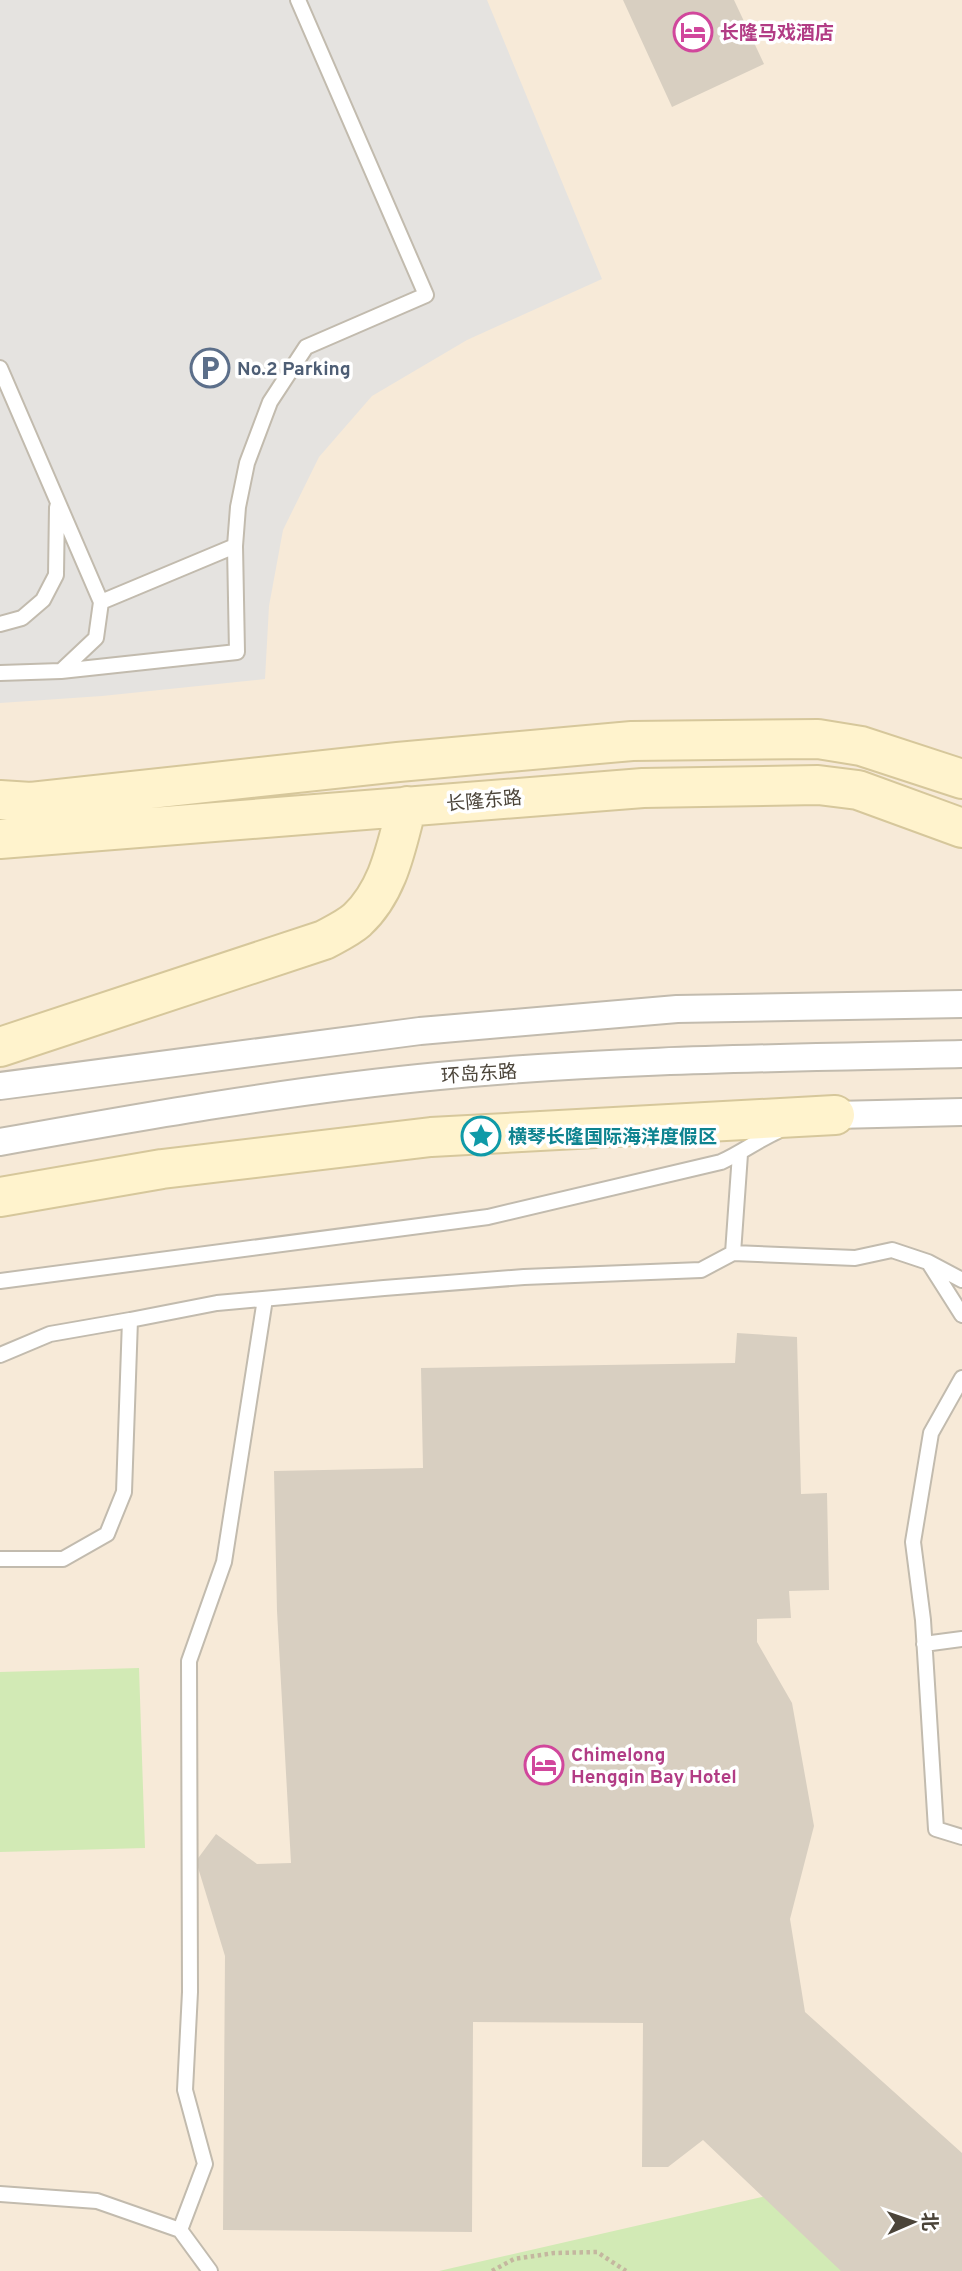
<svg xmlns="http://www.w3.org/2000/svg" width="962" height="2271" font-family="Overpass,'Noto Sans SC',sans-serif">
  <rect width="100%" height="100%" fill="#f6f3ec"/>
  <path fill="#f7ead8" d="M 0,0 L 962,0 L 962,2271 L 0,2271 Z"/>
  <path fill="#d2eab5" d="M 139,1668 L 145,1848 L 0,1852 L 0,1672 Z
    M 801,2188 L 883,2271 L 439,2271 Z"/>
  <path fill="#e5e3e0" d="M 0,0 L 487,0 L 602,279 L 467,340 L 372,396 L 319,457 L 283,530 L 269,606 L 265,679 L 102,696 L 0,703 Z"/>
  <path fill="#d8cfc1" d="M 623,0 L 734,0 L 764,64 L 672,107 Z
    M 737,1333 L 797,1337 L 801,1494 L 827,1493 L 829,1590 L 789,1591 L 791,1618 L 757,1619 L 757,1642 L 792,1703 L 814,1826 L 790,1919 L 805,2012 L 962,2153 L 962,2271 L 841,2271 L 703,2140 L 668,2167 L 642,2167 L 643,2023 L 473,2022 L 472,2232 L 223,2230 L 225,1956 L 196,1861 L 216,1834 L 257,1864 L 291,1863 L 277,1611 L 274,1471 L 423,1468 L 421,1368 L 735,1363 Z"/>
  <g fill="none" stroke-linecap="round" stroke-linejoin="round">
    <defs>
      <path id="lane" d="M 0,368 L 101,602
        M 0,624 L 22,618 L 43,600 L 56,575 L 57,507
        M 61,671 L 96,638 L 101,602 L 235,546
        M 0,673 L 61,671 L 237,652 L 235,546 L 238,507 L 247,463 L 270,402 L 306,347 L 426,295 L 298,0
        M 733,1253 L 740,1154
        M 929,1263 L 962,1315
        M 0,1281 L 488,1217 L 721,1162 C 741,1153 758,1140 778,1131
        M 130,1320 L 217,1303 L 384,1288 L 524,1277 L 701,1270 L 733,1253 L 855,1258 L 892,1250 L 928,1262 L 962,1280
        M 0,1355 L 50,1334 L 130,1320 L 124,1492 L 107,1534 L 63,1559 L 0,1559
        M 962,1378 L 931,1433 L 913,1542 L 923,1620 L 936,1829 L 962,1837
        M 924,1644 L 962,1639
        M 0,2194 L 97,2201 L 180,2230 L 210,2271
        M 180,2230 L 205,2164 L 185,2090 L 190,1992 L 189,1661 L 224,1562 L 265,1299"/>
      <path id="street" d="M 0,1086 L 420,1031 L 677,1009 L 962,1004
        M 835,1115 L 962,1112
        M 0,1142 C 145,1116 292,1090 439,1076 C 613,1059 788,1058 962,1054"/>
      <path id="secondary" d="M 0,800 L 31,802 L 398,762 L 632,741 L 818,739 L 861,746 L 962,779
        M 0,839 L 643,788 L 818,785 L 858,790 L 962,828
        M 0,1047 L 324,940 C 335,934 348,928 357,920 C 389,890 396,847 407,806
        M 0,1197 L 162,1169 L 431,1137 L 835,1115"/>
    </defs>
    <use href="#lane" stroke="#c2bbae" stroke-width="18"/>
    <use href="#street" stroke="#c2bbae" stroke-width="30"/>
    <use href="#secondary" stroke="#d6c79b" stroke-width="42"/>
    <path stroke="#c4b79f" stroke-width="4.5" stroke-dasharray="3.5 3.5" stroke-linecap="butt" d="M 492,2271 L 514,2259 L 554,2253 L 597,2252 L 626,2271"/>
    <use href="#lane" stroke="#fff" stroke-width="14"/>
    <use href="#street" stroke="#fff" stroke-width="26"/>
    <use href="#secondary" stroke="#fff3cd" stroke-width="38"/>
  </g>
  <defs>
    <symbol id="hotel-ring" viewBox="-11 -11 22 22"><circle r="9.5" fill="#fff" stroke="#d1479c" stroke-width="1.5"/><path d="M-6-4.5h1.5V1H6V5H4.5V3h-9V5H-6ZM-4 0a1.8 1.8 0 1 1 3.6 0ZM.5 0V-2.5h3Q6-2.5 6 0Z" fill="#d1479c"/></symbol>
    <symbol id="parking-ring" viewBox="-11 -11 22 22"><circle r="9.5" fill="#fff" stroke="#5c6f8a" stroke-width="1.5"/><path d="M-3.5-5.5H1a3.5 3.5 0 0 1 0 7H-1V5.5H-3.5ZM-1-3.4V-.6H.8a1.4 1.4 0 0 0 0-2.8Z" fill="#5c6f8a"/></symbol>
    <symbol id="sight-ring" viewBox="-11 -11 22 22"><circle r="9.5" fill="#fff" stroke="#0f9aa8" stroke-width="1.5"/><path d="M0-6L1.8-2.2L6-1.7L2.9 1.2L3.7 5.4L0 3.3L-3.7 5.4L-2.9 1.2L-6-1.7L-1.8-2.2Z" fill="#0f9aa8"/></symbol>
  </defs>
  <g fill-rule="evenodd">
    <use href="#hotel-ring" x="671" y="10" width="44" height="44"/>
    <use href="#parking-ring" x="188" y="346" width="44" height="44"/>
    <use href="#sight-ring" x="459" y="1114" width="44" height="44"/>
    <use href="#hotel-ring" x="522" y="1743" width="44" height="44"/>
  </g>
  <g text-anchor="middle" stroke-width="7" stroke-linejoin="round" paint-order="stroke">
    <g font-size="19" font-weight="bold" fill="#b23c85" stroke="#fff" text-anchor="start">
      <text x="720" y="39">长隆马戏酒店</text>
      <text x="571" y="1761">Chimelong<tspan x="571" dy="22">Hengqin Bay Hotel</tspan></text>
    </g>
    <g font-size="19" font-weight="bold" fill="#4e5e75" stroke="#fff" text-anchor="start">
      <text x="237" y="375">No.2 Parking</text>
    </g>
    <g font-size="19" fill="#4b4439" stroke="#fff">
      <text transform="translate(484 800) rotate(-5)" y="7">长隆东路</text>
      <text transform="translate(479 1073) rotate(-4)" y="7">环岛东路</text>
    </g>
    <g font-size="19" font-weight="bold" fill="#0d838f" stroke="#fff" text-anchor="start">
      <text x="508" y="1143">横琴长隆国际海洋度假区</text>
    </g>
  </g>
  <g transform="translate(913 2222) rotate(88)" stroke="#ffffff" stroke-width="5" paint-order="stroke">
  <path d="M0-5L12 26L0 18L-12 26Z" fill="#4b4439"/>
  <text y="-10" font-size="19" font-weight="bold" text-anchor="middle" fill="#4b4439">北</text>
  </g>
</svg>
